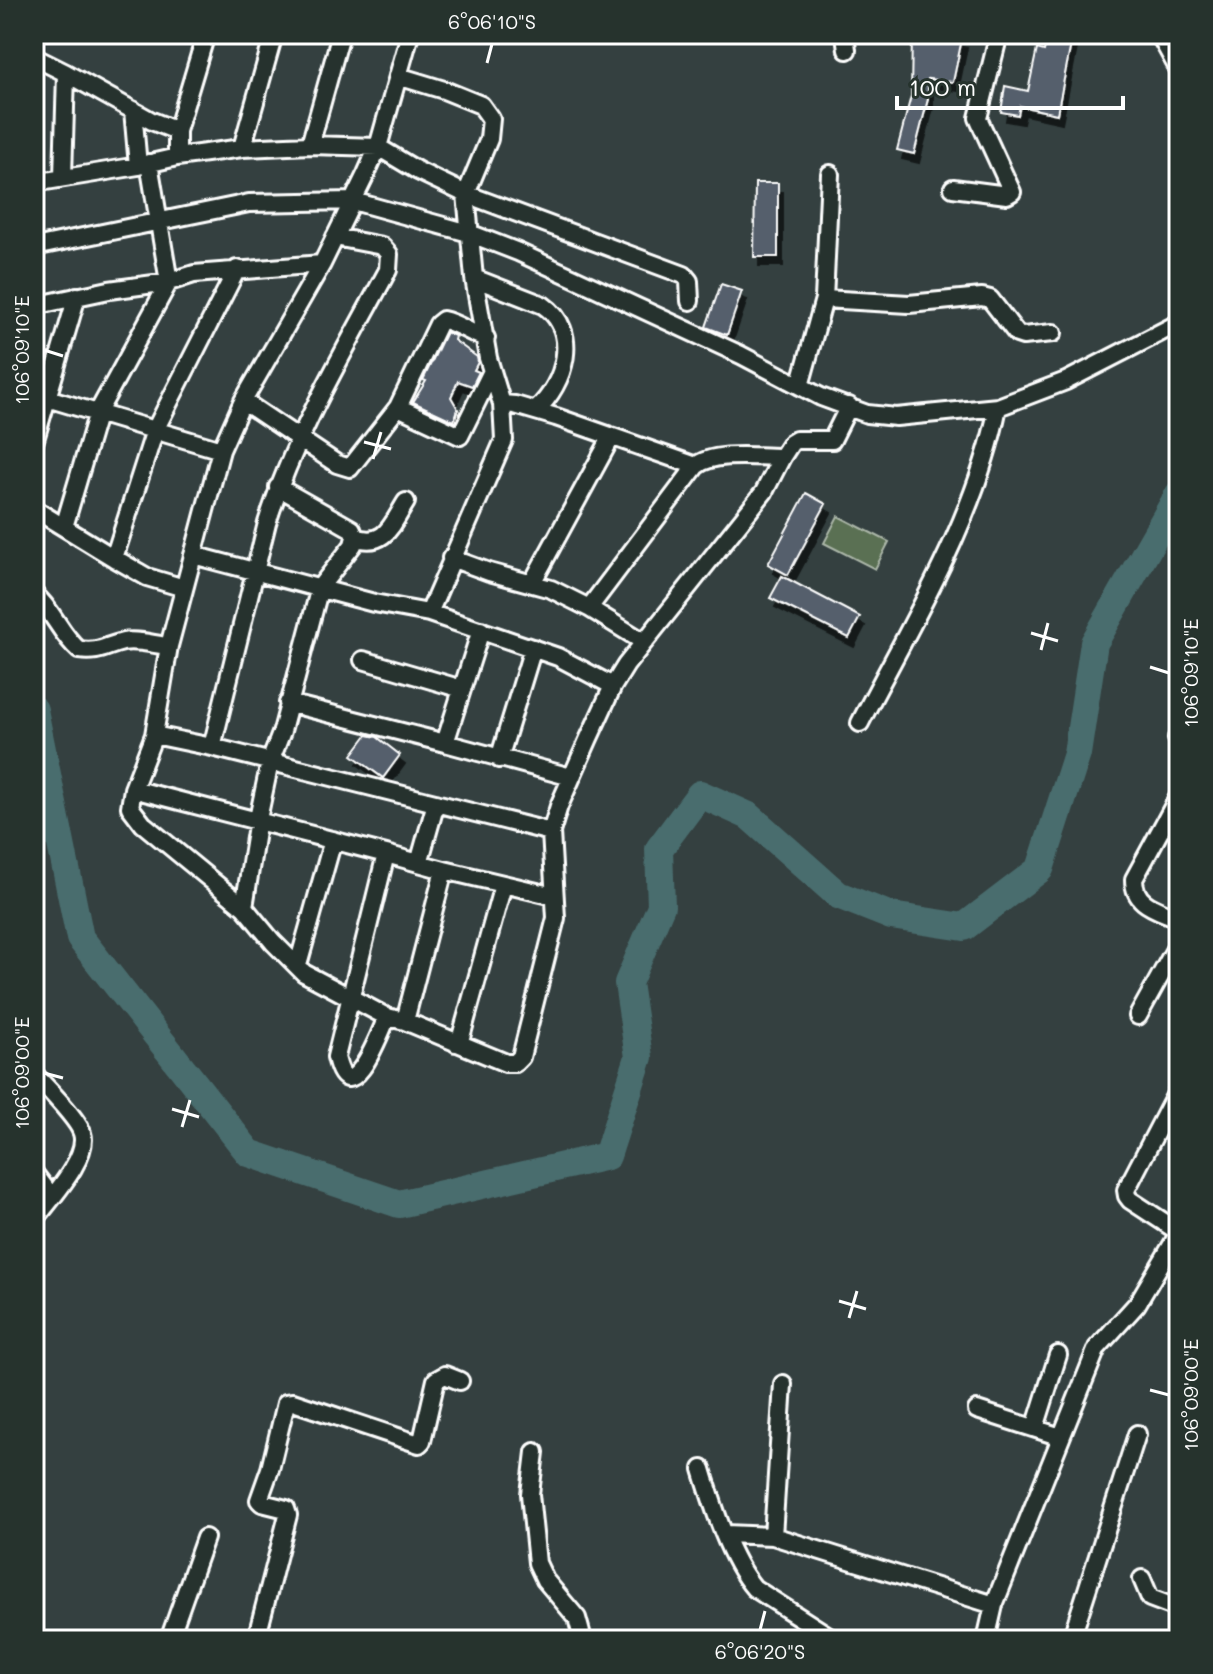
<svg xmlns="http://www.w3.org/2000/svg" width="1213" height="1674" font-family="Mali,sans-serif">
  <defs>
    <filter id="shadow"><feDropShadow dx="5" dy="9" stdDeviation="0" flood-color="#0009"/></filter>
  </defs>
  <rect width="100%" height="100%" fill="#344040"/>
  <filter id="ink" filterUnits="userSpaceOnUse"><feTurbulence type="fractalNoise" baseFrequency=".0125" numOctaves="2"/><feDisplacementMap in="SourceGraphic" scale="16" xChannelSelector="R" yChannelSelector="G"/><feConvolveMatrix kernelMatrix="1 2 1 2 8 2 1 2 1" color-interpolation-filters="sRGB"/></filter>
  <g filter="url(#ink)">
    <path fill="#5a6f53" stroke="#acb7a9" stroke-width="2" d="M 838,516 L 889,542 L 875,569 L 824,543 Z"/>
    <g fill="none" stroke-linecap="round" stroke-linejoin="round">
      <path stroke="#496d6e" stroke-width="28" d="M 34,710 L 80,938 L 249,1153 L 399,1204 L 607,1156 L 639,1057 L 628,983 L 661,906 L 659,849 L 700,794 L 749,816 L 838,895 L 891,916 L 964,927 L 1040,869 L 1077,754 L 1094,643 L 1179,494"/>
    </g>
    <path fill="#555f6c" stroke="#fff" stroke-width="2" filter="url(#shadow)" d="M 912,34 L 940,34 L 962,39 L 953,82 L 928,79 L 928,99 L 914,154 L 897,150 L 911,96 Z
      M 1048,34 L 1073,34 L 1057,114 L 1020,106 L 1018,115 L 1001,112 L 1005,86 L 1028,91 L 1037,49 L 1044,51 Z
      M 755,183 L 778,183 L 778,257 L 754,257 Z
      M 721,284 L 742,291 L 727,335 L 706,327 Z
      M 446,332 L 455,336 L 454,340 L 477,357 L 478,362 L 474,370 L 479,372 L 472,386 L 458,381 L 451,397 L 458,409 L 454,421 L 413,402 L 426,381 L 423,380 Z
      M 806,493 L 826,504 L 788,575 L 768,564 Z
      M 782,576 L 860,617 L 849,638 L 770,598 Z
      M 367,735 L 377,737 L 400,755 L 383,778 L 352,755 Z"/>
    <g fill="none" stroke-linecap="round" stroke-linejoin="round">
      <defs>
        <path id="minor" d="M 410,34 L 378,147 L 366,174 L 322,264 L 243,401 L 221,450 L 169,646 L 154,735 L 133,789 L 130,807 L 143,824 L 244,907 L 273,942 L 304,973 L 387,1017 L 405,1021 L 506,1063 L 515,1063 L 521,1057 L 556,918 L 551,832 L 559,806 L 589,738 L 613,686 L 626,665 L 764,492 L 782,457 C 760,457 713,451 696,466 L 556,417 L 515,405 L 502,404
          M 845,34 L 847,50
          M 1159,34 L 1179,70
          M 34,57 L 66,73 L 63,177
          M 66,73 L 152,121 L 177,131
          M 398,76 L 444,90 L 481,105 L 491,119 L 489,139 L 466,194 L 474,278 L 488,358 L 502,404 L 504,440 L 429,613
          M 133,110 L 138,166
          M 310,145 L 341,34
          M 242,148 L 274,34
          M 177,157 L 177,131 L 206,34
          M 34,183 L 138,166 L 177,157 L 242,148 L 310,145 L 378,147 L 418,171 L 466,194 L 684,275 L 689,281 L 690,301
          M 953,188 L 1007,195 L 1012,192 L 978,118 L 999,34
          M 34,247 L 249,203 L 353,201 L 469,233 L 518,252 L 741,355 L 821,397 L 867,414 L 896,417 L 998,407 L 1066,381 L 1179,323
          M 474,278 L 543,305 C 581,331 565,384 536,410
          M 824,299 L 909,304 L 982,297 L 990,299 L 1017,334 L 1023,336 L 1053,333
          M 34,306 L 109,290 L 169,282 L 194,274 L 322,264
          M 800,386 L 824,299 L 830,174
          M 47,398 L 221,450
          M 243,401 L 337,464 L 350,468 L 398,407 L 438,324 L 443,320 C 458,323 471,334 486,338
          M 398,407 L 460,436 L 491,373
          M 34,443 L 77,296
          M 782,457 L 791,443 L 796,440 L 832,440 L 849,406
          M 278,487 L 352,529 L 355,537 C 385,548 392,524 406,502
          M 34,509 L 114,558
          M 64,527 L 98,412 L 169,282 L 149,163
          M 193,555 L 374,603 L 429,613 L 558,657 L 613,686
          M 451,558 L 489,572 L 551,589 L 589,608 L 644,642
          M 532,583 L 611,438
          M 184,588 L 147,577 L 114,558 L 155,430 L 237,269
          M 34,594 C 53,610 60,634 79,650 C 100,653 105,646 123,642 C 137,639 155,645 169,646
          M 589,608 L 696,466
          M 363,660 L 462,689
          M 288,703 L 445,743 L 481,630
          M 860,723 C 912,622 975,520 998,407
          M 154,735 L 212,747 L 551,832
          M 1177,738 L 1179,739
          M 445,743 L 571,777
          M 212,747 L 267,523 C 295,434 344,352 388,270 L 389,254 L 382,246 L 335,237
          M 499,759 L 533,648
          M 133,789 L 386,854
          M 1179,796 L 1134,879 C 1134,906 1158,909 1179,919
          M 419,863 L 436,803
          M 444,870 L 554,896
          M 244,907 L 258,819 L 270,762 L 282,731 L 320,587 L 353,545 L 355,537
          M 298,965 L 333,840
          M 1138,1016 L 1179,942
          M 387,1017 C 381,1031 349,1117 336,1057 L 386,854 L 444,870 L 405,1021
          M 456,1043 L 461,1037 L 503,885
          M 34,1074 C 45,1086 78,1119 82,1133 C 90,1158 48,1201 34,1221
          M 1179,1088 L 1126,1190 L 1127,1196 L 1130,1200 L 1179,1232
          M 34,1173 L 52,1197
          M 783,1384 L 773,1536 L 994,1605
          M 977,1410 L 1061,1437
          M 1035,1428 L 1058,1355
          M 535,1452 L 530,1494 L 537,1563 L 545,1580 L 577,1618 L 583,1640
          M 702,1469 C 713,1506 729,1558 754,1588 L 835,1640
          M 726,1534 L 773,1536
          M 1142,1579 L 1150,1598 L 1179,1609
          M 169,1640 L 205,1538
          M 256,1640 L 288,1515 L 286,1509 L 262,1503 L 259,1500 L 270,1469 L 286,1403 L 293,1402 L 419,1444 L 422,1441 L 436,1380 L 445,1375 L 460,1381
          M 986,1640 L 994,1605 L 1097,1348 L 1137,1304 L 1179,1233
          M 1071,1640 L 1137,1434"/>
      </defs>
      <use href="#minor" stroke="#fff" stroke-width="22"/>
      <use href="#minor" stroke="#26332d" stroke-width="16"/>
    </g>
  </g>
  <path fill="none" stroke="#fff" stroke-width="3" d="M 487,63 L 492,44M 44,350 L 63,356M 364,442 L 391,449M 373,459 L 381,432M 1031,633 L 1058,641M 1041,650 L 1048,623M 1150,667 L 1169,673M 44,1073 L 63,1078M 172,1109 L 199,1117M 182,1127 L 190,1100M 839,1301 L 866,1309M 849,1318 L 857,1291M 1150,1390 L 1169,1395M 760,1630 L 765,1611"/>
  <rect width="1213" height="1674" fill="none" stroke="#26332d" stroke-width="88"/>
  <path d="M897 96v12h226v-12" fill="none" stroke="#ffffff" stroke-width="4"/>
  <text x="909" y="96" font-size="24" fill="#ffffff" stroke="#26332d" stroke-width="6" paint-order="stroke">100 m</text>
  <rect x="44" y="44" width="1125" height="1586" fill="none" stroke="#fff" stroke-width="3"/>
  <g font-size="20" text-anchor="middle" fill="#fff">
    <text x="492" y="29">6°06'10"S</text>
    <text transform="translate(22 350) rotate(-90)" y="7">106°09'10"E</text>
    <text transform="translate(1191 673) rotate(-90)" y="7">106°09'10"E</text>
    <text transform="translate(22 1073) rotate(-90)" y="7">106°09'00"E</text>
    <text transform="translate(1191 1395) rotate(-90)" y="7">106°09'00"E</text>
    <text x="760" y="1659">6°06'20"S</text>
  </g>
</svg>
